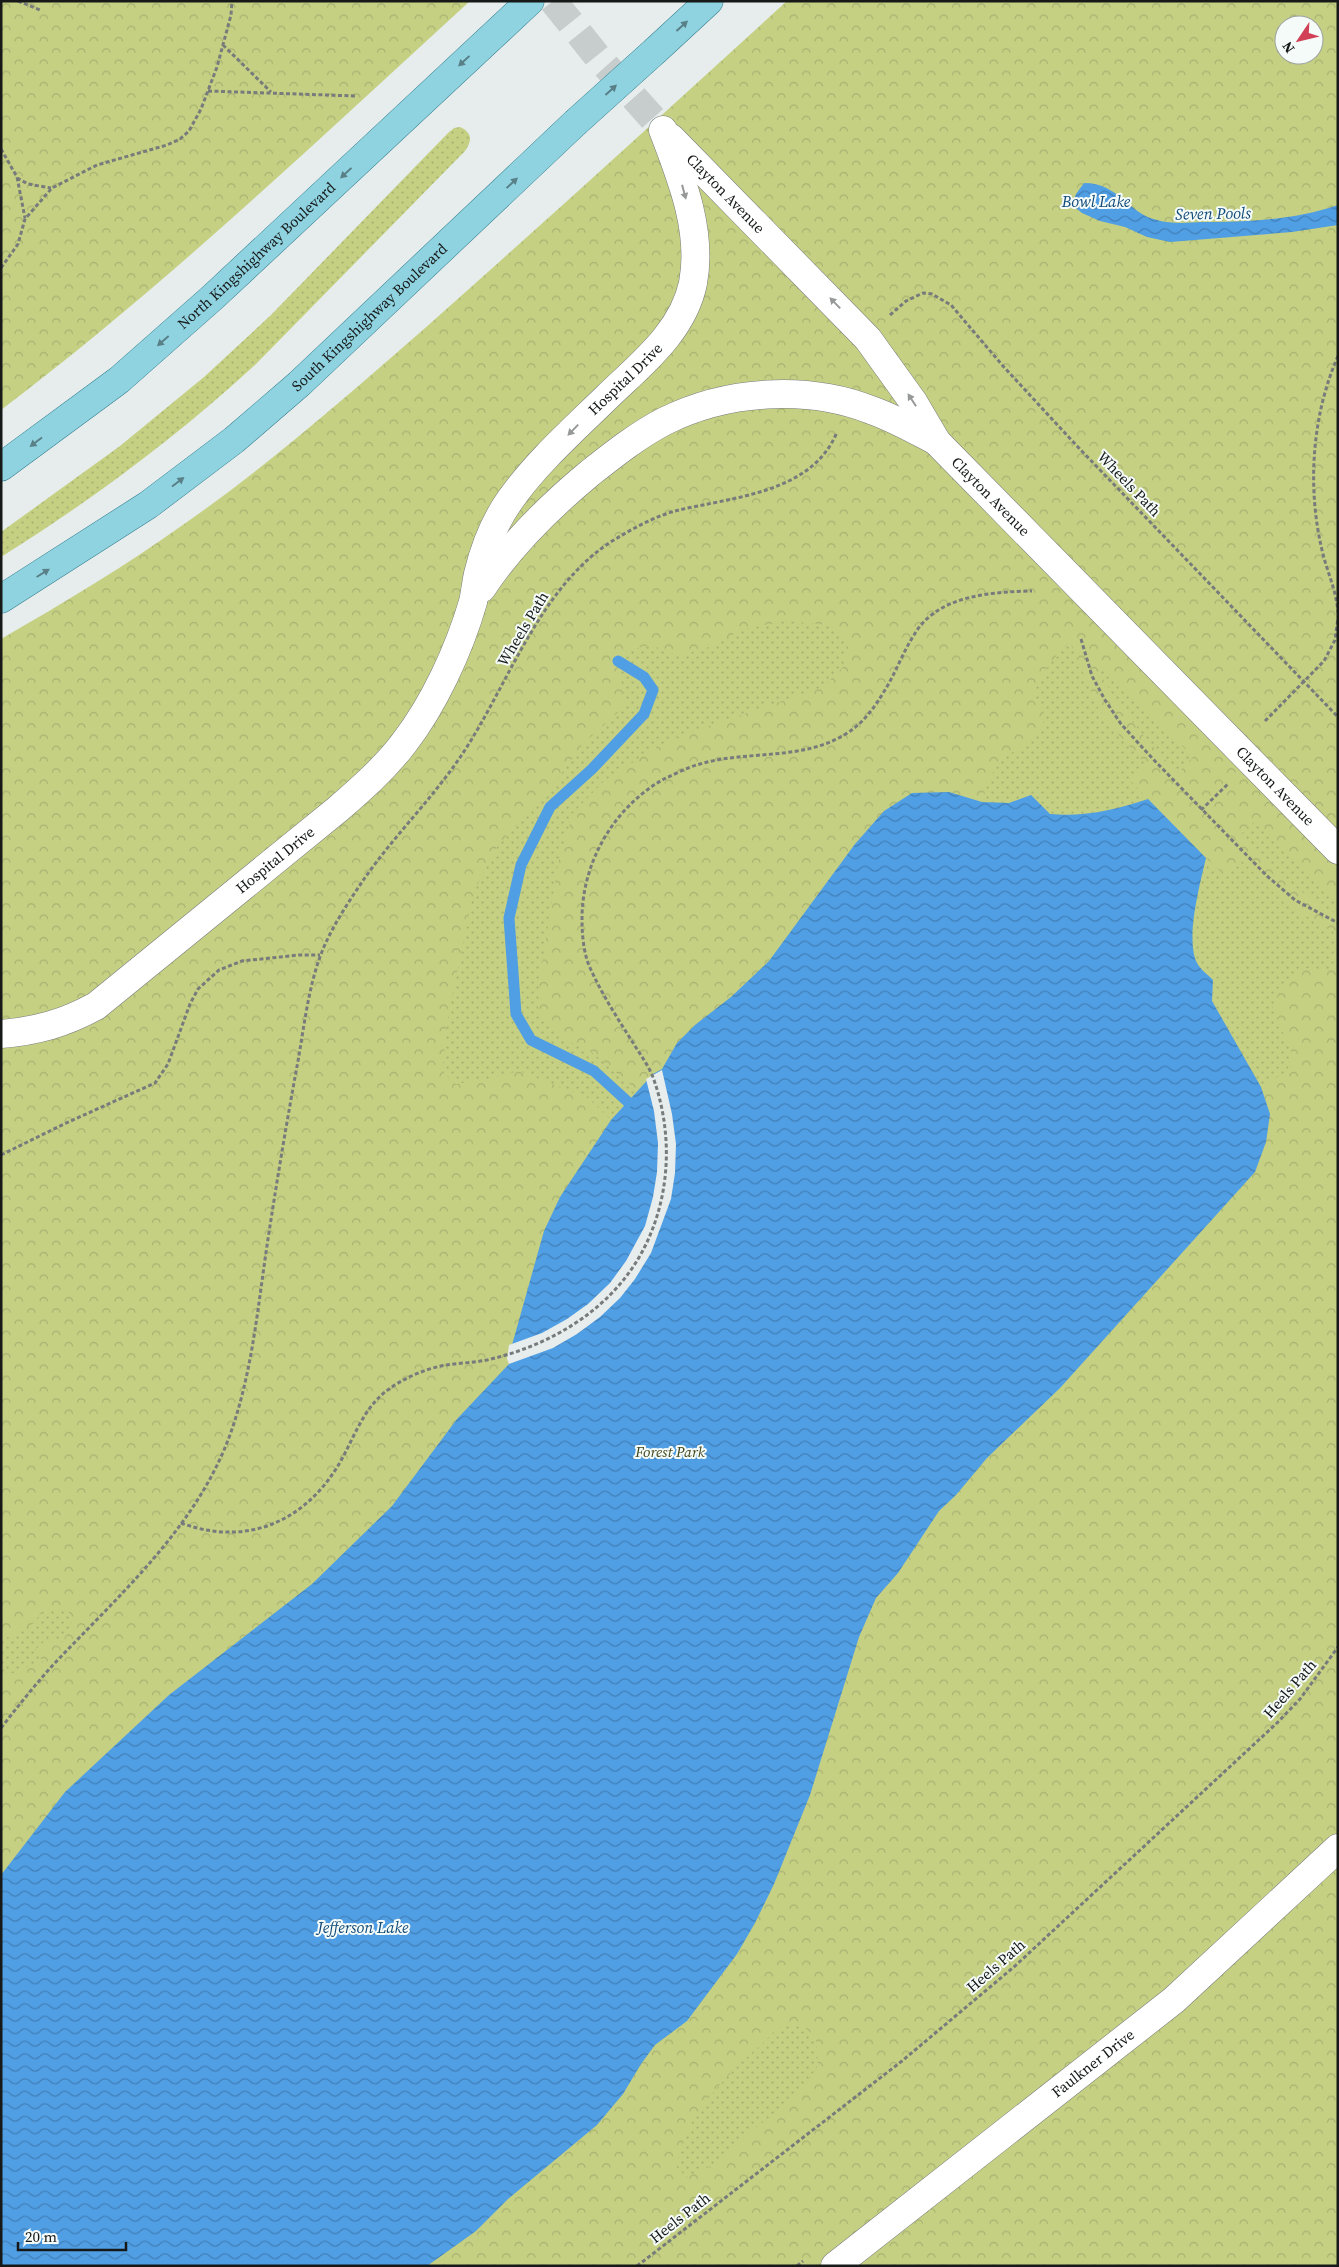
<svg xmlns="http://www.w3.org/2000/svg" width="1339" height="2267" font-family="'Source Serif 4',serif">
  <defs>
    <pattern id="park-crowns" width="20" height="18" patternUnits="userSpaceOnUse" patternTransform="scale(1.25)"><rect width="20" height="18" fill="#c5d083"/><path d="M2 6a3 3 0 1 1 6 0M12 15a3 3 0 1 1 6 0" fill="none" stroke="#a8b271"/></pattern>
    <pattern id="garden-dots" width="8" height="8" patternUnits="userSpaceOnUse" patternTransform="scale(1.25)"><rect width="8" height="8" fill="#c5d083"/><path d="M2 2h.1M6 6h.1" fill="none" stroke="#a8b271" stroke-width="1.8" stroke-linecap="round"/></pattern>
    <pattern id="water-waves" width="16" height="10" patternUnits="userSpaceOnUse" patternTransform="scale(1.25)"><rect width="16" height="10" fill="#509ee4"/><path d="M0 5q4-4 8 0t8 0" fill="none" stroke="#4180b8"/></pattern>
  </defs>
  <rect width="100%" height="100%" fill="#e6edec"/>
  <path fill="url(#park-crowns)" fill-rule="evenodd" d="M 1,1 L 470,1 C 317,141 166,285 1,410 Z
    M 787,1 L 1338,1 L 1338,2266 L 1,2266 L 1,639 C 65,602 127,565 187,522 C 270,464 347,396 424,329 C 546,221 666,111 787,1 ZM 1284,25 L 1314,25 L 1314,55 L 1284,55 Z"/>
  <path fill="url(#garden-dots)" d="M 460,127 C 473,133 472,141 465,151 L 257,363 C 178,436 92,500 1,557 L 1,532 L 120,446 L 204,377 L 271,315 L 448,133 L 454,128 Z
    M 786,621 L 829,625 L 848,646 L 844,666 L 823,687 L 691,732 L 646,754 L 604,781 L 573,813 L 558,864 L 540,977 L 538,1009 L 558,1036 L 593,1053 L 638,1091 L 611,1120 L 588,1098 L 519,1071 L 487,1079 L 456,1084 L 442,1072 L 448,1017 L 474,891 L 498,845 L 551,788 L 583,744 L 625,706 L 618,661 C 643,641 650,643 678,656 L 709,647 L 744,629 Z
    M 1070,642 L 1097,706 L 1113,729 L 1146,764 L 1130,780 L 1148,799 C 1116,810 1084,817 1050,814 L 1031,795 L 1009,803 L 982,802 L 989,779 L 1001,760 L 1025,744 L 1043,724 L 1043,712 L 1032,697 C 1041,676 1052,657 1070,642 Z
    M 1104,666 L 1193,757 L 1178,773 C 1147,742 1120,710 1099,672 Z
    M 1255,821 L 1338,904 L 1338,915 C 1300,894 1269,867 1239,836 Z
    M 1206,858 L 1226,877 L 1242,861 L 1276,895 L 1296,911 L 1338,933 L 1338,970 L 1302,968 L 1293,981 L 1281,989 L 1272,1006 L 1293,1057 L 1286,1072 L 1261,1087 L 1212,1001 L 1213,980 C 1208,975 1200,969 1197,963 C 1185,939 1200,884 1206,858 Z
    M 49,1608 L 68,1611 L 73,1619 L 68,1632 L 59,1647 L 49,1637 L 34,1651 L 44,1662 L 31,1665 L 15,1674 L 7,1672 L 1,1667 L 2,1641 C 12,1633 23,1631 31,1625 C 38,1618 38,1615 49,1608 Z
    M 802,2025 L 816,2038 L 818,2066 L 796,2097 L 753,2130 L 713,2165 L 687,2177 L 678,2169 C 677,2124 729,2072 762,2044 C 767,2039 775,2029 782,2027 C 788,2025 796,2026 802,2025 Z"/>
  <path fill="url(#water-waves)" d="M 1084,183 C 1119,183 1127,213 1157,220 C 1170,224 1188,223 1202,222 C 1247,222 1295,220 1338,205 L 1338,225 L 1292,232 L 1170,242 L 1147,237 L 1125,227 L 1100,221 L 1082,213 L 1072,205 L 1076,194 Z
    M 949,792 L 982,802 L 1009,803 L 1031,795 L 1050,814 C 1084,817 1116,810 1148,799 L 1206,858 C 1200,884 1185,939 1197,963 C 1200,969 1208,975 1213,980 L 1212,1001 L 1261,1087 L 1270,1114 L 1266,1142 L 1255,1172 L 1060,1388 L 987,1458 L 956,1495 L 939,1511 L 898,1573 L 876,1598 L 859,1637 L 810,1795 L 774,1884 L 755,1923 L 737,1954 L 687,2021 L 655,2045 L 641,2064 L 623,2094 L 597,2125 L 508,2199 L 476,2231 L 427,2266 L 1,2266 L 1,1875 L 65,1792 L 169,1695 L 312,1584 L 392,1506 L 457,1419 L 509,1364 L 512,1345 L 544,1231 L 560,1197 L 611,1120 L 653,1074 L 662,1069 L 677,1043 L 695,1025 L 731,997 L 769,961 L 855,844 L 884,811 L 912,793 Z"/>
  <path fill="#e6edec" d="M 662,1070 L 672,1114 L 676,1144 L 675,1173 L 671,1199 L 651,1253 L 635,1279 L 620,1298 L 600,1317 L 577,1334 L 553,1348 L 509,1364 L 507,1359 L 509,1345 L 542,1333 L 567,1319 L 588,1304 L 610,1283 L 626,1261 L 645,1226 L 653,1197 L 657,1172 L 658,1143 L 654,1111 L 646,1079 Z"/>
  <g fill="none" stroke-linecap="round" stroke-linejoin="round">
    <path stroke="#509ee4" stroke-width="11" d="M 618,661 L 644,677 L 653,690 L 644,714 L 592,769 L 550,807 L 521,865 L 509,918 L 516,1014 L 531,1040 L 594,1071 L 628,1102"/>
    <path stroke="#c7cdcc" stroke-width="28" stroke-dasharray="28 14" stroke-linecap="butt" d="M 553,1 L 597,56 L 663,130"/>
    <defs>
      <g id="minor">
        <path id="s1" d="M 671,138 L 868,339 L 914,403 L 937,442 L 1338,850"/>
        <path d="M 482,588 C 511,544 549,507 590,473 C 614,454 638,435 665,421 C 727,390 807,385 871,410 C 894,418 915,430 936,441"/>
        <path id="s2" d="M 1,1034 C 37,1031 65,1023 96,1006 L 338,809 C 361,789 385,768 404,743 C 434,704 459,650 473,602 C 475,593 476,583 478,574 C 484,549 495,521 510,500 C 537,462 573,430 607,397 C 641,364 683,332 693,283 C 703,231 681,177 663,130"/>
        <path id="s3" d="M 835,2266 L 1174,2000 L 1338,1848"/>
      </g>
      <g id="primary">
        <path d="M 656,50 L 709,1"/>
        <path id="s4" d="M 1,467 L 119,380 L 213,297 L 530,1"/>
        <path id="s5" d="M 1,599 L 148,505 L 234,440 L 299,384 L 575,123"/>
      </g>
    </defs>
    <use href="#minor" stroke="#777d7c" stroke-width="29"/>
    <use href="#primary" stroke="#357e8e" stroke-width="29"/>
    <path stroke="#777b7b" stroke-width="3" stroke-dasharray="4 2.5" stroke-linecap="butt" d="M 18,1 L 40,10
      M 223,45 L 271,92
      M 208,91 L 356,96
      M 1,149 L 17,177 L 25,218
      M 17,178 L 28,184 L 51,188
      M 1,268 L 18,244 L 25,219 L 52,188 L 97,165 L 167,145 L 180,139 L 189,131 L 201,109 L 217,67 L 231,15 L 232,1
      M 890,315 L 906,301 L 923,293 L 932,294 L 951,305 L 1003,366 L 1076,445 L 1338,717
      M 1338,356 C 1312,415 1307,487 1322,550 C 1327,572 1336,589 1338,612
      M 1081,639 L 1092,676 L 1105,700 L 1121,724 L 1152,758 L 1267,876 L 1295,900 L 1338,923
      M 1265,721 L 1324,661 L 1335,640 L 1338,618
      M 1201,810 L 1228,784
      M 1,1155 L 64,1124 L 155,1083 L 168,1064 L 190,1004 L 198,989 L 219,970 L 242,961 L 299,955 L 320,955
      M 181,1523 C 249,1548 309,1520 343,1457 C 355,1434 365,1408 385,1392 C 400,1380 422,1370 441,1366 C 456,1363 472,1363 487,1360 C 561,1343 628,1299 654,1225 C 671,1178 670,1126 654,1080 C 650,1068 642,1057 635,1046 C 620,1022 604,998 592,972 C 584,957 582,937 582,919 C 582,862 614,807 664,779 C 675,774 688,767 700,764 C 747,750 800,761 844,735 C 863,724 874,708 885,690 C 896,672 903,652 914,635 C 937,595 991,592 1032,591
      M 1,1728 C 18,1706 35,1685 53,1665 C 120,1594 198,1526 231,1432 C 253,1369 258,1304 268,1239 C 277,1180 287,1120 298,1061 C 304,1027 308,990 320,957 C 330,929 348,903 364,879 C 394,836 432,799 461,756 C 508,686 537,592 609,543 C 630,530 651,518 675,511 C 731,497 812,494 837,432
      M 637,2266 L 902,2061 L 1015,1966 L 1277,1723 L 1300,1699 L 1338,1647
      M 797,2266 L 803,2261"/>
    <use href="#minor" stroke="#fff" stroke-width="28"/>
    <use href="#primary" stroke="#8fd3e1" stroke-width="28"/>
    <defs>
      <path id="primary-bridge" d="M 575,123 L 656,50"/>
    </defs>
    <use href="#primary-bridge" stroke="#357e8e" stroke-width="29" stroke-linecap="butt"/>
    <use href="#primary-bridge" stroke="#8fd3e1" stroke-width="28"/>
  </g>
  <defs><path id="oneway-solid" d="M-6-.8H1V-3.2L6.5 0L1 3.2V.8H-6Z" transform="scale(1.25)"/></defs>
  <g fill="#597f87">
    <use href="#oneway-solid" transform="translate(682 26) rotate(-42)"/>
    <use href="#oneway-solid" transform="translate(464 61) rotate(137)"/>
    <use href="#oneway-solid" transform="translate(611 90) rotate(-42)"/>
    <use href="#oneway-solid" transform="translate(346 173) rotate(137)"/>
    <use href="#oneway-solid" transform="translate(512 183) rotate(-43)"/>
    <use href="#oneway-solid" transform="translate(163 341) rotate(139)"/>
    <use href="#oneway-solid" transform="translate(36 442) rotate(143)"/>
    <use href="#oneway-solid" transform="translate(178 482) rotate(-37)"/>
    <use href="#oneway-solid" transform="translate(43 573) rotate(-32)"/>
  </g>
  <g fill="#979898">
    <use href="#oneway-solid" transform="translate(684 192) rotate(75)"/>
    <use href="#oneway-solid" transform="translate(835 303) rotate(-134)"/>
    <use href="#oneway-solid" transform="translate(912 400) rotate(-123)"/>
    <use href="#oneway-solid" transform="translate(573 430) rotate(134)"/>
  </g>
  <g text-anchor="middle" stroke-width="4" stroke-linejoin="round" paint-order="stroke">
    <g font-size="15" fill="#171919" stroke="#f4fbf9">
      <text dy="5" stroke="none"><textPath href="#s1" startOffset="78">Clayton Avenue</textPath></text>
      <text dy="5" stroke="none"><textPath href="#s4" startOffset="332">North Kingshighway Boulevard</textPath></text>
      <text dy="5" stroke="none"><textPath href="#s5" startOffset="465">South Kingshighway Boulevard</textPath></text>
      <text dy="5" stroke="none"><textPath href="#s2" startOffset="940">Hospital Drive</textPath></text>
      <text transform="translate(1129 484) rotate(46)" y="5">Wheels Path</text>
      <text dy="5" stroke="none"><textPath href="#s1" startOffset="482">Clayton Avenue</textPath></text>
      <text transform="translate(523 629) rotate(-59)" y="5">Wheels Path</text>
      <text dy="5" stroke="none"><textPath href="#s1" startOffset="888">Clayton Avenue</textPath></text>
      <text dy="5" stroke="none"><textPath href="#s2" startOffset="331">Hospital Drive</textPath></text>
      <text transform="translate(1290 1689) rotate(-49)" y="5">Heels Path</text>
      <text transform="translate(996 1966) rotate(-41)" y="5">Heels Path</text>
      <text dy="5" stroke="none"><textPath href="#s3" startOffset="328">Faulkner Drive</textPath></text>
      <text transform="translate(680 2218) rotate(-38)" y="5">Heels Path</text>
    </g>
    <g font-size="15" font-style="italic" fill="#41461b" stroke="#f4fbf9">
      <text x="670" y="1457">Forest Park</text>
    </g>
    <g font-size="16" font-style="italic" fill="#104977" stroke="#f4fbf9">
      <text x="1096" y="207">Bowl Lake</text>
      <text transform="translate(1213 213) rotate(-1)" y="6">Seven Pools</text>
      <text x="363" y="1933">Jefferson Lake</text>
    </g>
  </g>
  <rect width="1339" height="2267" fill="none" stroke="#171919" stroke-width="5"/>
  <g transform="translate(1299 40) rotate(235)"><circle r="24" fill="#f4fbf9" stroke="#9ca19f"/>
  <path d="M0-4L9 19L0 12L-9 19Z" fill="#d14057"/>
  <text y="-8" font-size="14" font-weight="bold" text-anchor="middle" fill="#171919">N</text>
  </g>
  <path d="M18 2242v8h108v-8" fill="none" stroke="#171919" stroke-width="2.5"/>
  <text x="25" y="2242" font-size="15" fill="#171919" stroke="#f4fbf9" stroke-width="4" paint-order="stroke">20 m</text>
</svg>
